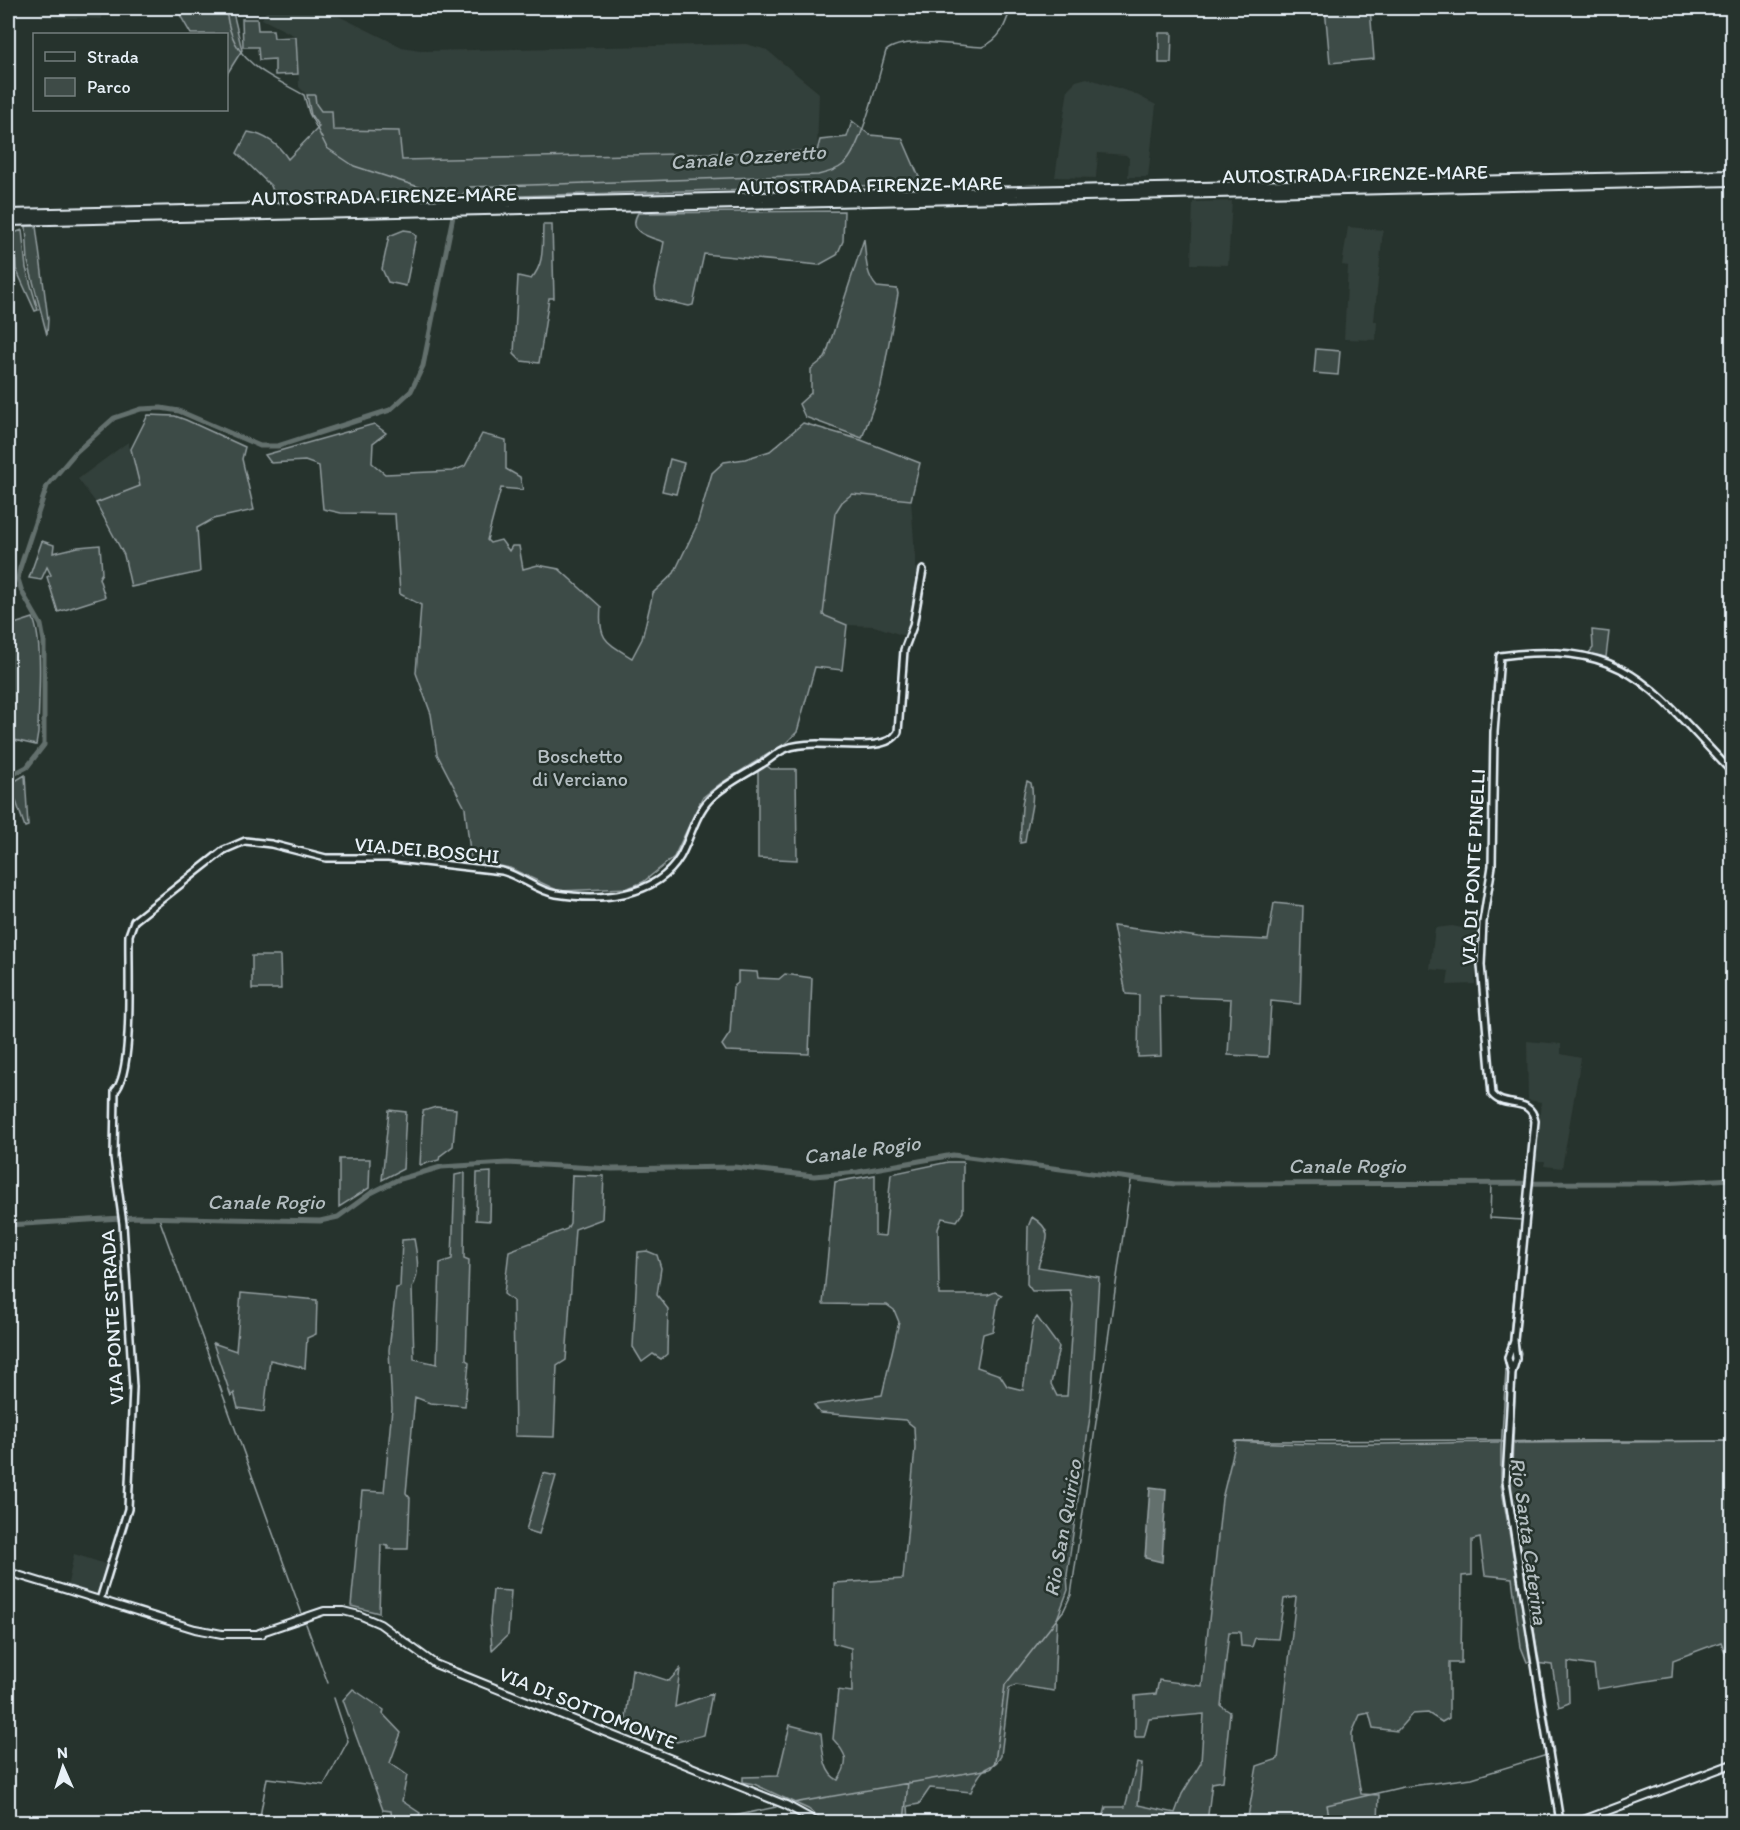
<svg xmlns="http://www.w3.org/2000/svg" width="1740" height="1830" font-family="Itim,sans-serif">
  <rect width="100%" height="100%" fill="#26332d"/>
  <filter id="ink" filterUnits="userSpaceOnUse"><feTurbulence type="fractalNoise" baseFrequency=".0167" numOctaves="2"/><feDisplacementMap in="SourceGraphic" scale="12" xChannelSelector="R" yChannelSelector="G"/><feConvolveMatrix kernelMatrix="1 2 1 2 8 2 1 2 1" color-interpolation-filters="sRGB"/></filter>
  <g filter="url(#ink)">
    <path fill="#333f3a" d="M 41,8 L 103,8 L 102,19 L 41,17 Z
      M 268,8 L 322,8 L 402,47 L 426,51 L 746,44 L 767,50 L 819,93 L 817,151 L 402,160 L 398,131 L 333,130 L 316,104 L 315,95 L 307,95 L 299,87 L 297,37 L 262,19 Z
      M 1087,78 L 1133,93 L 1156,105 L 1148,177 L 1128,177 L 1129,158 L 1126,155 L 1098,153 L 1096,178 L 1055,177 L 1068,89 L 1076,81 Z
      M 1232,201 L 1228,265 L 1191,264 L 1193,202 Z
      M 1348,227 L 1383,230 L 1374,321 L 1377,321 L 1376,340 L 1344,339 L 1348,266 L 1342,265 Z
      M 128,442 L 141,486 L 96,503 L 78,479 Z
      M 852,494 L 911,500 L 917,582 L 910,624 L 905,636 L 874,626 L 847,625 L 823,615 L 835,513 L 842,502 Z
      M 1452,926 L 1478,931 L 1475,984 L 1447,985 L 1449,971 L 1430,969 L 1435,928 Z
      M 1527,1041 L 1561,1044 L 1561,1054 L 1581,1058 L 1562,1168 L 1544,1166 L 1545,1161 L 1535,1161 L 1541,1102 L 1528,1100 Z
      M 74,1554 L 109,1565 L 98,1592 L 93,1595 L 67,1588 Z"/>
    <path fill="#3e4b47" stroke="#939ea0" stroke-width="1.5" d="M 176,8 L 232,8 L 242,50 L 227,74 L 226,34 L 191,34 Z
      M 1325,8 L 1370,8 L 1374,59 L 1330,63 Z
      M 242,19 L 257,19 L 258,30 L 273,30 L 274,38 L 296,37 L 298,74 L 275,75 L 275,59 L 259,60 L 258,47 L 243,47 Z
      M 1159,33 L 1172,33 L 1171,63 L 1159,63 Z
      M 307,95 L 315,95 L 316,104 L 321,111 L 332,111 L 333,130 L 399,131 L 402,160 L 817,151 L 820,140 L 847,137 L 852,121 L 870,135 L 902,138 L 922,184 L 278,203 L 271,186 L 237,153 L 248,132 C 266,135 279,145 288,159 L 319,127 L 311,115 Z
      M 844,211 L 843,241 L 837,255 L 819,265 L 704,254 L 693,305 L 689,306 L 656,299 L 655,288 L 664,242 C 650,237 626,233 638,213 Z
      M 543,225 L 552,225 L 554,298 L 549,298 L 539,363 L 521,361 L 514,354 L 518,276 L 531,279 C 545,264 542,245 543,225 Z
      M 26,226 L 36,226 L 48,319 L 47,335 L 28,262 Z
      M 22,230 L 26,268 L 38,310 L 35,311 L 16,269 L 14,233 Z
      M 404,230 L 411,231 L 416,236 L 406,286 L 388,282 L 382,269 L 389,236 Z
      M 864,239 C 866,256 865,274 877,287 L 897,289 L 898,294 L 881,386 L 862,438 L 805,417 L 799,404 L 811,393 L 811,369 L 825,358 Z
      M 1316,349 L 1340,351 L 1338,375 L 1314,373 Z
      M 148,415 L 175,416 L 186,420 L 245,447 L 242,459 L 254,510 L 213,519 L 197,528 L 200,572 L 131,587 L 124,555 L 96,503 L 140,486 L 131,449 Z
      M 803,423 L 861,440 L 920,463 L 911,500 L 852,494 L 842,502 L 835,513 L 823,615 L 847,625 L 842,670 L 815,667 L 797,732 L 786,743 L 721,783 L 702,798 L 674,857 L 643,882 L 628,888 L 559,891 L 510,868 L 471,860 L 465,808 L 437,754 L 431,714 L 416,673 L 421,605 L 400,594 L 395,514 L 341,513 L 323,509 L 319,466 L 305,461 L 271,463 L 265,455 L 374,424 L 386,433 L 373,443 L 372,463 L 385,474 L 453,471 L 465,466 L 482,434 L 506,440 L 506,469 L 520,477 L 523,490 L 501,488 L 487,540 L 490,543 L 501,540 L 509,551 L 512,546 L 519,546 L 523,569 L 538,565 L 559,569 L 601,607 C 598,640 606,642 632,658 L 642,639 L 653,593 L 674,573 L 697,525 L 712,473 L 724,462 L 745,459 L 770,451 Z
      M 670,459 L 684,463 L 676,494 L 662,491 Z
      M 42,541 L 54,545 L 53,553 L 78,547 L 100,545 L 102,573 L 99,578 L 105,597 L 58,612 L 47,577 L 51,575 L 47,567 L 41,580 L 29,578 Z
      M 33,618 C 44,645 38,703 38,733 L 36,745 L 10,739 L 8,736 L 8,626 Z
      M 1592,630 L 1609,632 L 1606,657 L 1588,654 L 1593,648 Z
      M 767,766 L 771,769 L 796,769 L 797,860 L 758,858 L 758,768 Z
      M 25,775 L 28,826 L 25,827 L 10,784 Z
      M 1027,781 L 1031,783 C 1036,802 1027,822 1025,842 L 1020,843 C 1022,819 1020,804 1027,781 Z
      M 1274,903 L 1303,906 L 1300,1004 L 1271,1001 L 1268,1057 L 1228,1055 L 1231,999 L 1160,996 L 1161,1056 L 1138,1057 L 1139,995 L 1126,994 L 1113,926 L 1199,937 L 1268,940 Z
      M 252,956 L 280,956 L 281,989 L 252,989 Z
      M 738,971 L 757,972 L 758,978 L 779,979 L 785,974 L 812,978 L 809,1054 L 726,1051 L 722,1045 L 730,1033 L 733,987 L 738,983 Z
      M 436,1107 L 456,1109 L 453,1146 L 440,1156 L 439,1160 L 420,1165 L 423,1111 Z
      M 389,1110 L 406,1112 L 403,1169 L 382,1180 Z
      M 339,1159 L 370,1159 L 369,1188 L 339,1207 Z
      M 948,1162 L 963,1162 L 963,1212 L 957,1221 L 942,1218 L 938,1229 L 939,1295 L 988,1295 L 995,1292 L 1002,1295 L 998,1300 L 993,1331 L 983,1334 L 977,1367 L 1000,1375 L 1007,1386 L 1023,1390 L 1033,1323 L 1037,1317 L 1059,1347 L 1051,1384 L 1057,1396 L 1067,1396 L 1073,1305 L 1070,1290 L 1032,1291 L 1027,1284 L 1028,1227 L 1032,1217 C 1058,1233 1044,1244 1038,1267 L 1099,1277 L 1091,1410 L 1067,1575 L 1068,1590 L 1057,1619 L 1054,1691 L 1016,1685 L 1009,1688 L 1001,1756 C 996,1765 993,1764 985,1769 C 978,1775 974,1784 971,1792 L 930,1788 L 919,1804 L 908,1806 L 909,1822 L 826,1822 L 808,1809 L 754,1784 L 743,1782 L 743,1777 L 778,1776 L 790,1725 L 821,1733 C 823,1748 822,1773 838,1780 C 850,1762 847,1754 833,1739 L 838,1690 L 852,1692 L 851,1648 L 833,1643 L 834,1583 L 903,1579 L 915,1448 L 914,1427 L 905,1420 L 820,1413 L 814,1405 L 882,1395 L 899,1322 L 894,1310 L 887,1305 L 823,1304 L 835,1182 L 875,1175 L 875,1235 L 885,1236 L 891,1174 Z
      M 491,1172 L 490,1221 L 476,1220 L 477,1173 Z
      M 465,1173 L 464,1258 L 469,1260 L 466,1360 L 469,1362 L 465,1406 L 430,1403 L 415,1397 L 406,1493 L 410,1498 L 408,1549 L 388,1549 L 388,1546 L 381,1545 L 379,1613 L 351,1606 L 362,1491 L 384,1492 L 392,1408 L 389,1350 L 396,1288 L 400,1287 L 402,1240 L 414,1239 C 417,1256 421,1272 412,1288 L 414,1359 L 437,1364 L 440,1263 L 452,1259 L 455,1175 Z
      M 572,1175 L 604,1176 L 602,1219 L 575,1229 L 566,1360 L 557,1366 L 554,1437 L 515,1436 L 513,1301 L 504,1294 L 509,1251 L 567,1229 L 570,1223 Z
      M 647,1251 L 657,1255 L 661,1268 L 657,1295 L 668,1309 L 667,1354 L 661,1359 L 653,1354 L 642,1362 L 633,1347 L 638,1252 Z
      M 241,1293 L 317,1300 L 316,1334 L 307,1338 L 305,1368 L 270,1360 L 264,1412 L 238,1408 L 234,1393 L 231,1396 L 213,1343 L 236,1351 Z
      M 1236,1441 C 1341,1448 1445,1442 1550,1441 C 1611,1440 1672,1442 1732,1441 L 1732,1669 L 1721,1642 L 1673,1660 L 1672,1677 L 1597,1689 L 1594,1666 L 1568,1662 L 1569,1703 L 1559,1707 L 1552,1665 L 1527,1662 L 1521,1647 L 1512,1578 L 1485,1575 L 1480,1538 L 1472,1540 L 1472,1575 L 1462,1576 L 1461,1663 L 1449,1663 L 1449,1718 L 1442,1722 L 1428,1713 L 1412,1714 L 1397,1731 L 1373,1728 L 1369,1713 L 1360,1715 L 1352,1733 L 1352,1742 L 1361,1794 L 1379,1795 L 1378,1822 L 1327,1822 L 1323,1819 L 1318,1822 L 1247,1822 L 1257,1766 L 1278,1759 L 1296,1597 L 1284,1599 L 1278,1639 L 1255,1638 L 1252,1647 L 1241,1646 L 1240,1632 L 1229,1632 L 1221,1706 L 1230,1712 L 1223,1781 L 1212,1783 L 1207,1822 L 1102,1822 L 1106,1807 L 1125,1807 L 1137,1763 L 1142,1764 L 1138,1805 L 1175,1813 L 1182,1794 L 1201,1763 L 1204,1714 L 1149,1719 L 1144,1737 L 1135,1737 L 1135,1696 L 1156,1694 L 1159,1680 L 1202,1686 L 1222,1499 Z
      M 543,1473 L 556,1476 L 539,1534 L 526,1530 Z
      M 493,1590 L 511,1591 L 508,1635 L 492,1650 L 490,1621 Z
      M 632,1669 L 669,1681 L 680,1669 L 675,1707 L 712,1694 L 704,1735 L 677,1742 L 634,1731 L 625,1726 Z
      M 353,1689 L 384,1710 L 383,1714 L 401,1733 L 390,1763 L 407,1775 L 402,1801 L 420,1813 L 416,1822 L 392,1822 L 391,1811 L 383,1810 L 343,1700 Z"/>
    <path fill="#636f6d" stroke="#98a3a5" stroke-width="1.5" d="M 1150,1487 L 1166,1489 L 1162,1562 L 1145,1558 Z"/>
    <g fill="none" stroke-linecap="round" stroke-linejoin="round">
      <path stroke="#98a3a5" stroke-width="1.5" d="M 226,8 C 230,61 263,72 304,95 L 309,113 L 327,148 L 354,166 L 422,188 L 435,195 L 459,195
        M 459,198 L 470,187 L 818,175 C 827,173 837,170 844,164 C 861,150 879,75 886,51 C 903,35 958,46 982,47 C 1000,40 1005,26 1011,8
        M 1529,1207 L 1518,1343 L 1521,1353 L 1516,1373 L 1511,1489 L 1554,1752
        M 159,1218 L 302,1614
        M 1234,1441 L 1500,1440
        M 1512,1443 L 1732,1441
        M 306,1624 L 328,1683
        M 1548,1764 L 1556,1822
        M 793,1803 L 990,1769 L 995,1762 L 1005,1685 L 1064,1610 L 1071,1595 L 1131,1180
        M 259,1822 L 267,1778 L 324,1785 L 348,1741 L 334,1698
        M 707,1822 L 776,1807
        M 904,1822 L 908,1782
        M 1330,1822 L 1327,1805 L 1403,1787 L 1472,1778 L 1547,1755 L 1501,1484 L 1501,1450 L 1506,1371 L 1504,1355 L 1509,1345 L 1522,1220 L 1490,1218 L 1491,1182"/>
      <path stroke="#636f6d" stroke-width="5" d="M 8,777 L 27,767 L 44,745 L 44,641 L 41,625 L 22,592 L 18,579 L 20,568 L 47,486 L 76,452 L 114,418 L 141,409 L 161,408 L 179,411 L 260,446 L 278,446 L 390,410 L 411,391 L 423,366 L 453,216
        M 8,1225 L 137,1217 L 320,1221 L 338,1217 L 371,1193 L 397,1180 L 441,1167 L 507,1163 L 612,1169 L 734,1167 L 814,1176 L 858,1172 L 953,1155 L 1175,1184 L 1662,1183 L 1732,1179"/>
      <defs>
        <path id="tertiary" d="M 1514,1341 L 1508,1358 L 1512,1373 L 1506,1481 L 1560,1822
          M 1512,1373 L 1516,1359 L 1514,1340 L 1535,1121 C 1530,1095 1504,1110 1492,1094 L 1481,965 L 1483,922 L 1492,866 L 1494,732 L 1500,656 C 1627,639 1652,689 1732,772
          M 100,1600 L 128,1509 L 133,1387 L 123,1224 L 114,1158 L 115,1091 C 134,1073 128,966 129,935 L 134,921 L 224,850 L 245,841 L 271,844 L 326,858 L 388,858 L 502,871 C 521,876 537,891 556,894 C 599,901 656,898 680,857 C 690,839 695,815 709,800 C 723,785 745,775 762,764 C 769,760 774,755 781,751 C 809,733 883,759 898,732 L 904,650 L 913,626 L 923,570"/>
        <path id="secondary" d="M 8,1572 L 195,1629 L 222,1634 L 262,1634
          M 259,1633 L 324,1611 L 343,1611 L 359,1615 L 380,1624 L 435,1664 L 786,1805 L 817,1822
          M 1578,1822 L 1732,1764"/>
        <path id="motorway" d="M 8,214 L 1732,175
          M 8,221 L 1732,181"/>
      </defs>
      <use href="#tertiary" stroke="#e8f1f8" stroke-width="10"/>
      <use href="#secondary" stroke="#e8f1f8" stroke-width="10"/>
      <use href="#motorway" stroke="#e8f1f8" stroke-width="12"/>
      <use href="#tertiary" stroke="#26332d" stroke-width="5"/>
      <use href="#secondary" stroke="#26332d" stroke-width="6"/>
      <use href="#motorway" stroke="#26332d" stroke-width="8"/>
    </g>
  </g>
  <g text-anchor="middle" stroke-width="5" stroke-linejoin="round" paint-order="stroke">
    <g font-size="20" fill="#e8f1f8" stroke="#26332d">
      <text transform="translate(1355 174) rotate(-1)" y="7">AUTOSTRADA FIRENZE-MARE</text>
      <text transform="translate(870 185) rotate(-1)" y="7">AUTOSTRADA FIRENZE-MARE</text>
      <text transform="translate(384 196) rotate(-1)" y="7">AUTOSTRADA FIRENZE-MARE</text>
      <text transform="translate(427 850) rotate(5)" y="7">VIA DEI BOSCHI</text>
      <text transform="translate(1473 867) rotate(-87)" y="7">VIA DI PONTE PINELLI</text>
      <text transform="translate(112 1317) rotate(-93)" y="7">VIA PONTE STRADA</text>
      <text transform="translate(588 1708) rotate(22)" y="7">VIA DI SOTTOMONTE</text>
    </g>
    <g font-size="20" fill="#b5bfc3" stroke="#26332d">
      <text x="580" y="763">Boschetto<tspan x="580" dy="23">di Verciano</tspan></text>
    </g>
    <g font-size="21" font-style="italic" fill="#b3bdc0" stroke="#26332d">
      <text transform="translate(748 157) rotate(-4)" y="7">Canale Ozzeretto</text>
      <text transform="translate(862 1150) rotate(-7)" y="7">Canale Rogio</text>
      <text x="1347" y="1173">Canale Rogio</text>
      <text x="266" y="1209">Canale Rogio</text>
      <text transform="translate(1063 1528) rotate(-80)" y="7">Rio San Quirico</text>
      <text transform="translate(1529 1541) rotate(82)" y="7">Rio Santa Caterina</text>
    </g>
  </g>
  <rect width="1740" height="1830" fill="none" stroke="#26332d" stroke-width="30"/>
  <rect x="15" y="15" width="1710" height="1800" fill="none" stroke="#e8f1f8" stroke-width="2" filter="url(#ink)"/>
  <rect x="33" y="33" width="195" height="78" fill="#26332d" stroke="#747f7e" stroke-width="1.5"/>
  <rect x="45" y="52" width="30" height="9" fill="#26332d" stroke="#747f7e" stroke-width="1.5"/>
  <text x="87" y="63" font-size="18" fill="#e8f1f8">Strada</text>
  <rect x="45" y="78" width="30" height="18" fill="#3e4b47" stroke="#747f7e" stroke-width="1.5"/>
  <text x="87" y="93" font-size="18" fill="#e8f1f8">Parco</text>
  <g transform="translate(63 1767) rotate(357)" stroke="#26332d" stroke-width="4.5" paint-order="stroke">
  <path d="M0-4.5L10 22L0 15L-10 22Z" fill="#e8f1f8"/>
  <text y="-9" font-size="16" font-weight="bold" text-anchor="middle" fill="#e8f1f8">N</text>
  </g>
</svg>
